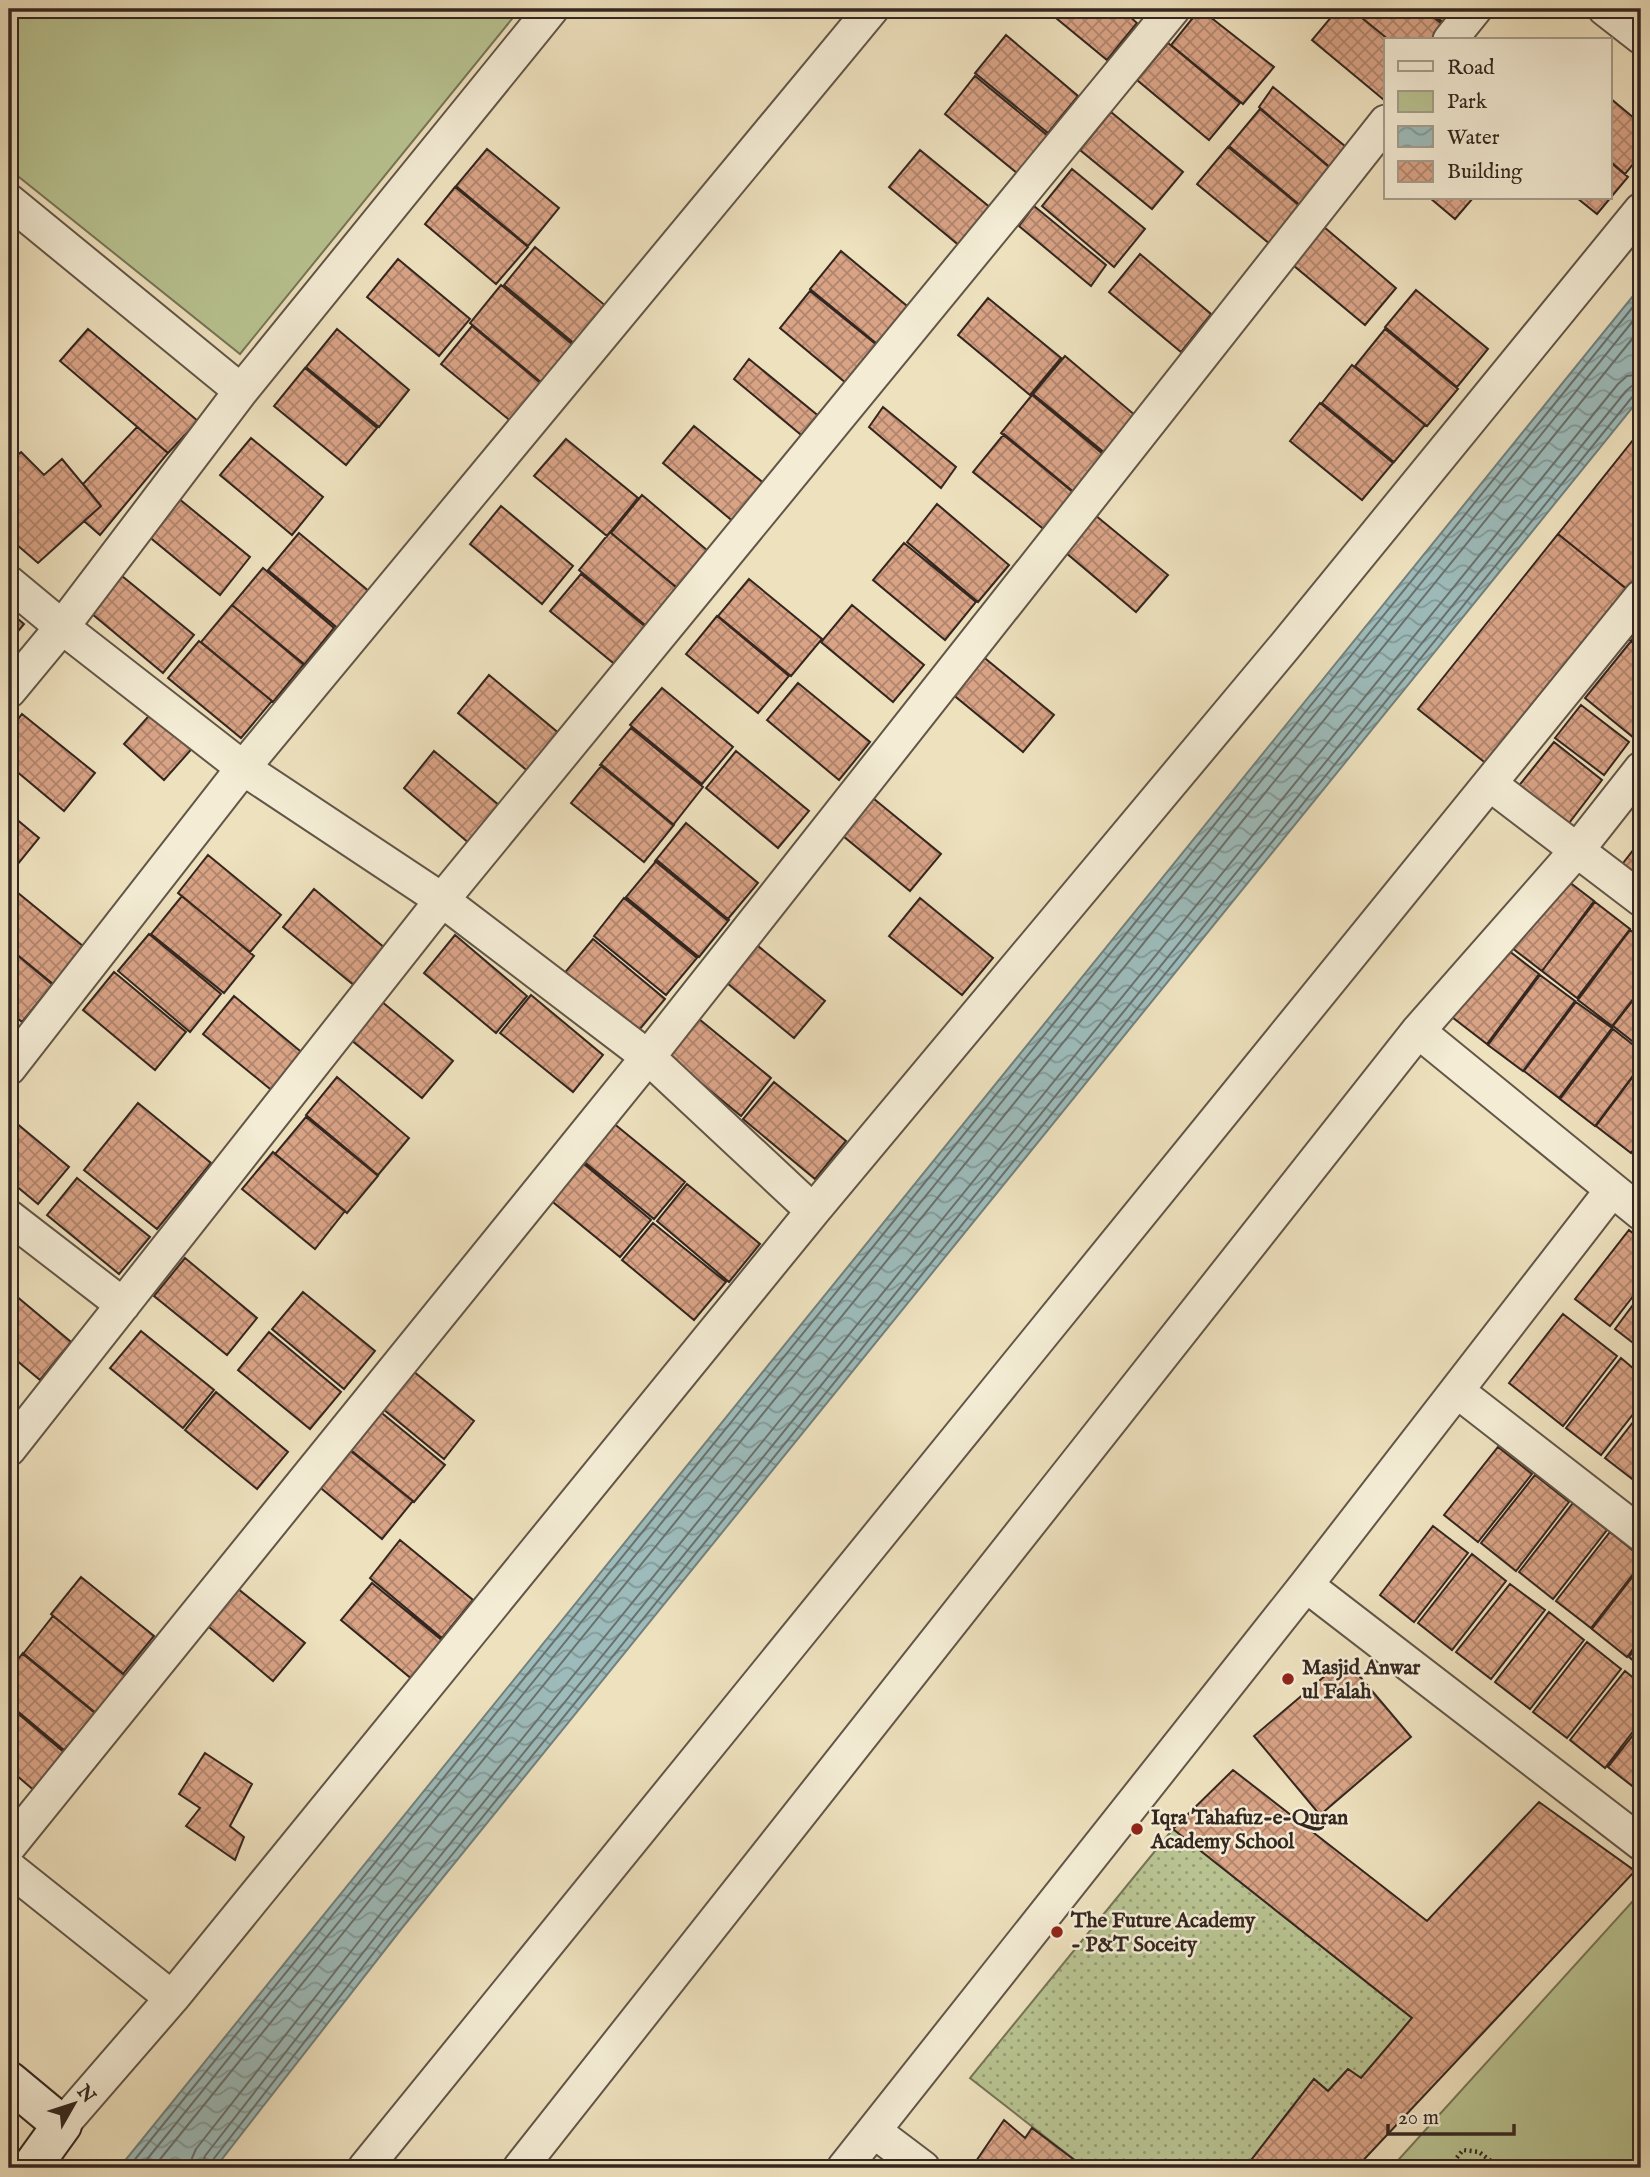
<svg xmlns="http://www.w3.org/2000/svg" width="1650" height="2177" font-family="'IM FELL English',serif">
  <defs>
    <pattern id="grass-dots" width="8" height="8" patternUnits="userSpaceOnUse" patternTransform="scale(1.75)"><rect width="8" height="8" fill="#b8c391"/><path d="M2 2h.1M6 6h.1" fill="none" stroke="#969e76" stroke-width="1.8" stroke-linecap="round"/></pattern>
    <pattern id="water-waves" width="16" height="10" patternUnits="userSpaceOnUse" patternTransform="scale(1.75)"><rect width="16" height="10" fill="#9dbbba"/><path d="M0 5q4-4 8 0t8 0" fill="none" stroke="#819897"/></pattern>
    <pattern id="building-cross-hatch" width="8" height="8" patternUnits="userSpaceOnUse" patternTransform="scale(1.75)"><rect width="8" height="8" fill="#d9a386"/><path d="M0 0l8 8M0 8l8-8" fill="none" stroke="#b1856d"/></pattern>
  </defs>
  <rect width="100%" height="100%" fill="#eee1be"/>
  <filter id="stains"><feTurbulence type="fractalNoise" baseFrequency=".00286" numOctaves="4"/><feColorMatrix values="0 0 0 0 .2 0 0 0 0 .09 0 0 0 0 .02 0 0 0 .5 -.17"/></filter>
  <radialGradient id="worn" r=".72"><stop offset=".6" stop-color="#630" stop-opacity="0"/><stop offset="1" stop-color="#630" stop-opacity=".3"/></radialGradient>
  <path fill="url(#grass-dots)" stroke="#767558" stroke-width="2" d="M 1173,1829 L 1412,2018 L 1361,2078 L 1348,2069 L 1328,2091 L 1314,2079 L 1245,2168 L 1085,2168 L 970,2078 Z"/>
  <path fill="#b8c391" stroke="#767558" stroke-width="2" d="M 9,9 L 520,9 L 240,354 L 9,169 Z
    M 1641,1892 L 1641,2168 L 1391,2168 Z"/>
  <path fill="url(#water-waves)" stroke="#73807c" stroke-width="2" d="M 1641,286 L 1641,397 L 402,1928 L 215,2168 L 119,2168 Z"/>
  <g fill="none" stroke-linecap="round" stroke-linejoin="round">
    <path stroke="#68716d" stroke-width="2" d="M 128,2168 L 1641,297
      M 140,2168 L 1641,311
      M 153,2168 L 1641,328
      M 191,2168 L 192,2158 L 196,2149 L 382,1912 L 1618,384 L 1627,376 L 1641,374
      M 201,2168 L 205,2156 L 390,1918 L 1626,391 L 1633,385 L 1641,384
      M 210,2168 L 212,2161 L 396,1924 L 1633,396 L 1641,393"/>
  </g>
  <path fill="url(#building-cross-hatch)" stroke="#342720" stroke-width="2" d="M 1045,9 L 1121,9 L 1137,23 L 1107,60 Z
    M 1200,9 L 1274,67 L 1243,104 L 1171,45 Z
    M 1338,9 L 1351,9 L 1389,40 L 1386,40 L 1384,100 L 1312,40 Z
    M 1351,9 L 1427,9 L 1447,26 L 1436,40 L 1389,40 Z
    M 1423,9 L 1462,9 L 1447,28 Z
    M 1006,35 L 1078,96 L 1048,133 L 975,73 Z
    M 1168,43 L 1240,103 L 1209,140 L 1137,80 Z
    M 975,76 L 1048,136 L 1017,173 L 945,114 Z
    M 1273,87 L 1346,147 L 1330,168 L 1259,107 Z
    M 1610,98 L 1641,124 L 1641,154 L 1625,174 L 1610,161 Z
    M 1260,109 L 1332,169 L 1301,206 L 1229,146 Z
    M 1111,112 L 1183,172 L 1152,209 L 1080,150 Z
    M 1228,147 L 1301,207 L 1270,244 L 1197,184 Z
    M 487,149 L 559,208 L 528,246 L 456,186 Z
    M 920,150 L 992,209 L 961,247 L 889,187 Z
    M 1610,162 L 1628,177 L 1597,214 L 1577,198 L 1610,198 Z
    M 1072,169 L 1145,229 L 1114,267 L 1042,206 Z
    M 455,187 L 528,247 L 496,284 L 425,224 Z
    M 1430,198 L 1473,198 L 1455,219 Z
    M 1034,206 L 1106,265 L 1091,286 L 1019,226 Z
    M 1324,227 L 1396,288 L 1365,325 L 1293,265 Z
    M 535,247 L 607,307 L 575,344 L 504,285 Z
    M 841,251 L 913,311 L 882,348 L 810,289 Z
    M 1140,254 L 1211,314 L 1181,352 L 1109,292 Z
    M 398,259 L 470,319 L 439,356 L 367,297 Z
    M 501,285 L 573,345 L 542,383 L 470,323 Z
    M 1416,290 L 1488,349 L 1457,387 L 1385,327 Z
    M 810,291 L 883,350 L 852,388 L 780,328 Z
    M 988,298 L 1061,358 L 1030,395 L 958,335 Z
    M 472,326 L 544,386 L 513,423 L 441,364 Z
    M 88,329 L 198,421 L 168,453 L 60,361 Z
    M 337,329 L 409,390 L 379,427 L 306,367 Z
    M 1385,329 L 1458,389 L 1427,426 L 1355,366 Z
    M 1065,356 L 1136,416 L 1105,453 L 1033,394 Z
    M 749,359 L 821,418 L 806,439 L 734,379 Z
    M 1352,365 L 1425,425 L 1394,462 L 1322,403 Z
    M 305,368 L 377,428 L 346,465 L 274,406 Z
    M 1032,395 L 1104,455 L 1074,493 L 1001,433 Z
    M 1320,403 L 1393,463 L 1362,500 L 1290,441 Z
    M 883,407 L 956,467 L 941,488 L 869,427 Z
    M 694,426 L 766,485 L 735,523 L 663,463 Z
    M 137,427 L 168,453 L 100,535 L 84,521 L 101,506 L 83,484 Z
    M 1641,430 L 1641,574 L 1628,590 L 1558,534 Z
    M 1004,434 L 1076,494 L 1046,531 L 973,472 Z
    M 251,438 L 323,497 L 292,535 L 220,475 Z
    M 566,439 L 638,498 L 607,536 L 534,476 Z
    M 21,452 L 44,475 L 62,459 L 101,506 L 38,563 L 9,538 L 9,462 Z
    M 642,495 L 714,556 L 683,593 L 611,533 Z
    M 178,498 L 250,557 L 220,595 L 147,535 Z
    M 937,504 L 1009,565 L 978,602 L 907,542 Z
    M 501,506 L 573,566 L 542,604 L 470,544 Z
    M 1095,515 L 1168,575 L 1136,612 L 1065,552 Z
    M 610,532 L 682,592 L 651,630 L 579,570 Z
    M 299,533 L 371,593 L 340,630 L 268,570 Z
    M 1558,534 L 1628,590 L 1488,765 L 1418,709 Z
    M 904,543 L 976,602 L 945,640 L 873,580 Z
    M 263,568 L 334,628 L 304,665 L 232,605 Z
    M 581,574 L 653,633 L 623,671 L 550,611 Z
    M 122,576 L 194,635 L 163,673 L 91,613 Z
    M 749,579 L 822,639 L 791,676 L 718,616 Z
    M 232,605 L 304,664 L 273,702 L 201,642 Z
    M 852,605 L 924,665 L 893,702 L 821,642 Z
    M 9,611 L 24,624 L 9,642 Z
    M 717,616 L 789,676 L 758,713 L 686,654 Z
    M 1641,623 L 1641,649 L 1628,639 Z
    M 1632,640 L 1641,647 L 1641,729 L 1634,738 L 1585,698 Z
    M 199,641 L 272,701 L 241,738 L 168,678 Z
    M 981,655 L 1054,715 L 1023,752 L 951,693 Z
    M 489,675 L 561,735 L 530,773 L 458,713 Z
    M 798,683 L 870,742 L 839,780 L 767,720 Z
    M 662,688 L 733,747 L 702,784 L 630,725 Z
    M 1581,705 L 1629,742 L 1604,775 L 1555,738 Z
    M 154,710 L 197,743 L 164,780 L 124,744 Z
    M 22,714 L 95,773 L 64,811 L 9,765 L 9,731 Z
    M 631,728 L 703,787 L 673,825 L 600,765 Z
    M 1554,742 L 1602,780 L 1566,827 L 1517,788 Z
    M 434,751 L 506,811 L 476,849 L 404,788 Z
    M 736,751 L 809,811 L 778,848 L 706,788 Z
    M 602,765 L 674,825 L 644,862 L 571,803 Z
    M 868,794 L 941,854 L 910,891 L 837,831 Z
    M 9,813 L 39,838 L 9,875 Z
    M 686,823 L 758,883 L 727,920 L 655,861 Z
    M 1641,840 L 1641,884 L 1620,867 Z
    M 208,855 L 281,915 L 250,952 L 178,893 Z
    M 657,860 L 729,920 L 699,957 L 626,897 Z
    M 1560,875 L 1594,901 L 1542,971 L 1507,944 Z
    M 12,888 L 84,947 L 53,985 L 9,948 L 9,891 Z
    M 314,889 L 386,949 L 355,986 L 283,927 Z
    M 182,896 L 254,956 L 224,993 L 151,934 Z
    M 624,898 L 697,958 L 666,995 L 594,936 Z
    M 920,898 L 993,958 L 962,995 L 889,936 Z
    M 1595,902 L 1630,929 L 1577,998 L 1542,971 Z
    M 1630,930 L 1641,938 L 1641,989 L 1612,1026 L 1578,1000 Z
    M 149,934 L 221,994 L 190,1032 L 118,971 Z
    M 455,935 L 527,996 L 496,1033 L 424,973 Z
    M 593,939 L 665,999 L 634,1036 L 562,976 Z
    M 752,941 L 825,1001 L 794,1038 L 721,978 Z
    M 1504,947 L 1539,974 L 1487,1044 L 1452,1017 Z
    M 9,948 L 53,984 L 22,1022 L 9,1011 Z
    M 114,972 L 186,1032 L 155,1070 L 83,1010 Z
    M 1540,975 L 1575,1001 L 1523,1071 L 1488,1045 Z
    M 1641,990 L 1641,1048 L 1613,1026 Z
    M 531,995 L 603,1055 L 573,1092 L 500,1033 Z
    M 234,996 L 306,1056 L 275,1093 L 203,1034 Z
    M 381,1001 L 453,1061 L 422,1098 L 350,1039 Z
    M 1576,1002 L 1612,1028 L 1559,1098 L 1524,1071 Z
    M 699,1019 L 771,1078 L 741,1116 L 668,1056 Z
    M 1613,1029 L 1641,1051 L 1641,1065 L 1595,1126 L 1560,1099 Z
    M 1641,1066 L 1641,1139 L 1631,1153 L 1596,1126 Z
    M 337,1077 L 409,1138 L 378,1175 L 306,1115 Z
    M 774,1082 L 846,1141 L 815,1179 L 743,1119 Z
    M 138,1103 L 211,1163 L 157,1229 L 84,1170 Z
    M 9,1117 L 69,1167 L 38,1204 L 9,1180 Z
    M 306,1117 L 378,1176 L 347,1213 L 275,1154 Z
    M 612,1122 L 685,1182 L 654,1219 L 582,1160 Z
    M 273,1152 L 345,1211 L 315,1249 L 242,1189 Z
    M 579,1160 L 651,1220 L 620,1257 L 548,1198 Z
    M 77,1178 L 150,1237 L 119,1274 L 47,1215 Z
    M 687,1184 L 760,1244 L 729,1282 L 657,1221 Z
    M 653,1223 L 726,1282 L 694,1320 L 622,1260 Z
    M 1629,1230 L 1641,1240 L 1641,1286 L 1610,1326 L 1575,1299 Z
    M 185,1258 L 257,1318 L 227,1355 L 154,1296 Z
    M 9,1290 L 71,1342 L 40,1380 L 9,1354 Z
    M 303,1292 L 375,1351 L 344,1389 L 272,1329 Z
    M 1641,1294 L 1641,1349 L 1615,1329 Z
    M 1563,1314 L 1617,1356 L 1563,1426 L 1509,1383 Z
    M 141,1331 L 214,1390 L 183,1428 L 110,1368 Z
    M 269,1332 L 341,1392 L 310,1429 L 238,1370 Z
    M 1621,1358 L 1641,1375 L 1641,1404 L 1601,1455 L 1566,1428 Z
    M 402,1362 L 474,1421 L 444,1459 L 371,1399 Z
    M 216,1392 L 288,1452 L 257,1489 L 185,1430 Z
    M 372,1405 L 445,1465 L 414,1502 L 341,1443 Z
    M 1641,1412 L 1641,1483 L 1640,1485 L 1605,1458 Z
    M 341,1442 L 413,1501 L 382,1539 L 310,1479 Z
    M 1498,1447 L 1532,1474 L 1478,1542 L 1444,1515 Z
    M 1535,1475 L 1569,1502 L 1516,1571 L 1481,1543 Z
    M 1573,1503 L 1607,1530 L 1553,1599 L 1519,1572 Z
    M 1433,1526 L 1468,1553 L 1414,1622 L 1380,1595 Z
    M 1610,1532 L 1641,1557 L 1641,1564 L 1591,1628 L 1556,1601 Z
    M 400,1540 L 473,1600 L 442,1638 L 370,1578 Z
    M 1472,1554 L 1506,1581 L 1452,1650 L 1418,1623 Z
    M 1641,1566 L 1641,1638 L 1627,1657 L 1592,1629 Z
    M 81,1577 L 154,1636 L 123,1674 L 51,1614 Z
    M 372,1583 L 444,1642 L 413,1680 L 341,1620 Z
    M 232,1584 L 305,1643 L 273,1681 L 202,1621 Z
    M 1510,1584 L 1545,1610 L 1491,1679 L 1456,1652 Z
    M 1549,1612 L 1584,1640 L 1530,1709 L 1495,1682 Z
    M 53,1616 L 126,1676 L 95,1713 L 23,1654 Z
    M 1641,1641 L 1641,1667 L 1629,1657 Z
    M 1587,1642 L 1621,1669 L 1567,1738 L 1533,1712 Z
    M 23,1653 L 96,1713 L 64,1750 L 9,1704 L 9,1671 Z
    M 1345,1659 L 1411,1737 L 1320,1815 L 1254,1736 Z
    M 1625,1671 L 1641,1684 L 1641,1721 L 1605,1768 L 1570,1740 Z
    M 9,1706 L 66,1754 L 36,1792 L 9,1769 Z
    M 1641,1725 L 1641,1793 L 1608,1767 Z
    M 205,1753 L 252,1784 L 230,1826 L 244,1837 L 235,1860 L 186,1826 L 200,1808 L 179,1794 Z
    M 1233,1770 L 1427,1921 L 1539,1802 L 1635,1871 L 1356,2168 L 1245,2168 L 1314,2079 L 1328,2091 L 1348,2069 L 1361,2078 L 1412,2018 L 1173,1829 Z
    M 1004,2120 L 1025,2138 L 1032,2128 L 1085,2168 L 974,2168 L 972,2167 Z"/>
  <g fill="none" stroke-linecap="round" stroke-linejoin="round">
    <defs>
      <path id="street" d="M 1605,9 L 1641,37
        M 1450,40 L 1475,9
        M 9,201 L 241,391
        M 9,583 L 62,627 L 243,768 L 442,900 L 648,1057 L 813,1211
        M 9,691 L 62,627 L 241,391 L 551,9
        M 1490,784 L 1641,899
        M 1418,1031 L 1641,1213
        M 9,1068 L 243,768 L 872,9
        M 9,1217 L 123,1305
        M 1457,1391 L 1641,1534
        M 9,1449 L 442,900 L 1173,9
        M 1306,1585 L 1641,1843
        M 9,1846 L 648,1057 L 1386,122
        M 9,1868 L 172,1998
        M 62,2125 L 172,1998 L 813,1211 L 1285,646 L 1641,210
        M 874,2131 L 923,2168
        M 365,2168 L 1641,597
        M 520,2168 L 1418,1031 L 1578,849 L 1641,769
        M 844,2168 L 1306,1585 L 1612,1190"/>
      <path id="secondary" d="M 9,2081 L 62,2125 L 31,2168"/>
    </defs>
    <use href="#street" stroke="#625648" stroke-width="37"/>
    <use href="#secondary" stroke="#342720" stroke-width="42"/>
    <path stroke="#342720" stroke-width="4.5" stroke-dasharray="2 3.5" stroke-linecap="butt" d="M 1456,2168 L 1455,2160 L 1463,2150 L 1479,2152 L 1500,2168"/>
    <use href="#street" stroke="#f4ecd5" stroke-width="33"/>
    <use href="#secondary" stroke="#f4ecd5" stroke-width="38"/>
  </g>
  <g fill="#8f2418" stroke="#f4ecd5" stroke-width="2.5">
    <circle cx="1288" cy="1679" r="7"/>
    <circle cx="1137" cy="1829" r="7"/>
    <circle cx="1057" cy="1932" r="7"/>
  </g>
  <g text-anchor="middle" stroke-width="5" stroke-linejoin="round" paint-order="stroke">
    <g font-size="21" font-weight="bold" fill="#342720" stroke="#f4ecd5" text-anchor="start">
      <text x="1302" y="1674">Masjid Anwar<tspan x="1302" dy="24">ul Falah</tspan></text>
      <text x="1151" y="1824">Iqra Tahafuz-e-Quran<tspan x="1151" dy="24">Academy School</tspan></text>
      <text x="1071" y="1927">The Future Academy<tspan x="1071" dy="24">- P&amp;T Soceity</tspan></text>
    </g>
  </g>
  <rect width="1650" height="2177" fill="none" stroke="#eee1be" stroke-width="35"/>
  <rect x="10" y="10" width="1629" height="2156" fill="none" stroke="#342720" stroke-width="3.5"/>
  <rect x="18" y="18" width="1615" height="2142" fill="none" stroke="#342720" stroke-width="2"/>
  <rect x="1384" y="38" width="228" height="161" fill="#f4ecd5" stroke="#a79d8d" stroke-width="2"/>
  <rect x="1398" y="61" width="35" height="10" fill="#f4ecd5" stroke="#a79d8d" stroke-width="2"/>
  <text x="1447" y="74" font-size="21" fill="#342720">Road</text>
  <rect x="1398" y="91" width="35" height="21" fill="#b8c391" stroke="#a79d8d" stroke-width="2"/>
  <text x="1447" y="108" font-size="21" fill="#342720">Park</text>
  <rect x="1398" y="126" width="35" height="21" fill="url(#water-waves)" stroke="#a79d8d" stroke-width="2"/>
  <text x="1447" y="144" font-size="21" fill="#342720">Water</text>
  <rect x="1398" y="161" width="35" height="21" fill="url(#building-cross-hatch)" stroke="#a79d8d" stroke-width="2"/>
  <text x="1447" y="178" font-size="21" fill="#342720">Building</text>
  <g transform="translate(74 2104) rotate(51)" stroke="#f4ecd5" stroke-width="5" paint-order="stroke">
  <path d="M0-5L12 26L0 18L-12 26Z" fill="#342720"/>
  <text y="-10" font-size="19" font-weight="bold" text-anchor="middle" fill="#342720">N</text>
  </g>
  <path d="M1388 2124v10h126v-10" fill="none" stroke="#342720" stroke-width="3.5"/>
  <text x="1398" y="2124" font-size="21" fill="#342720" stroke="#f4ecd5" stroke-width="5" paint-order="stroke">20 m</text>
  <rect width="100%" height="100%" filter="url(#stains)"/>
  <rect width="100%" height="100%" fill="url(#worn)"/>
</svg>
